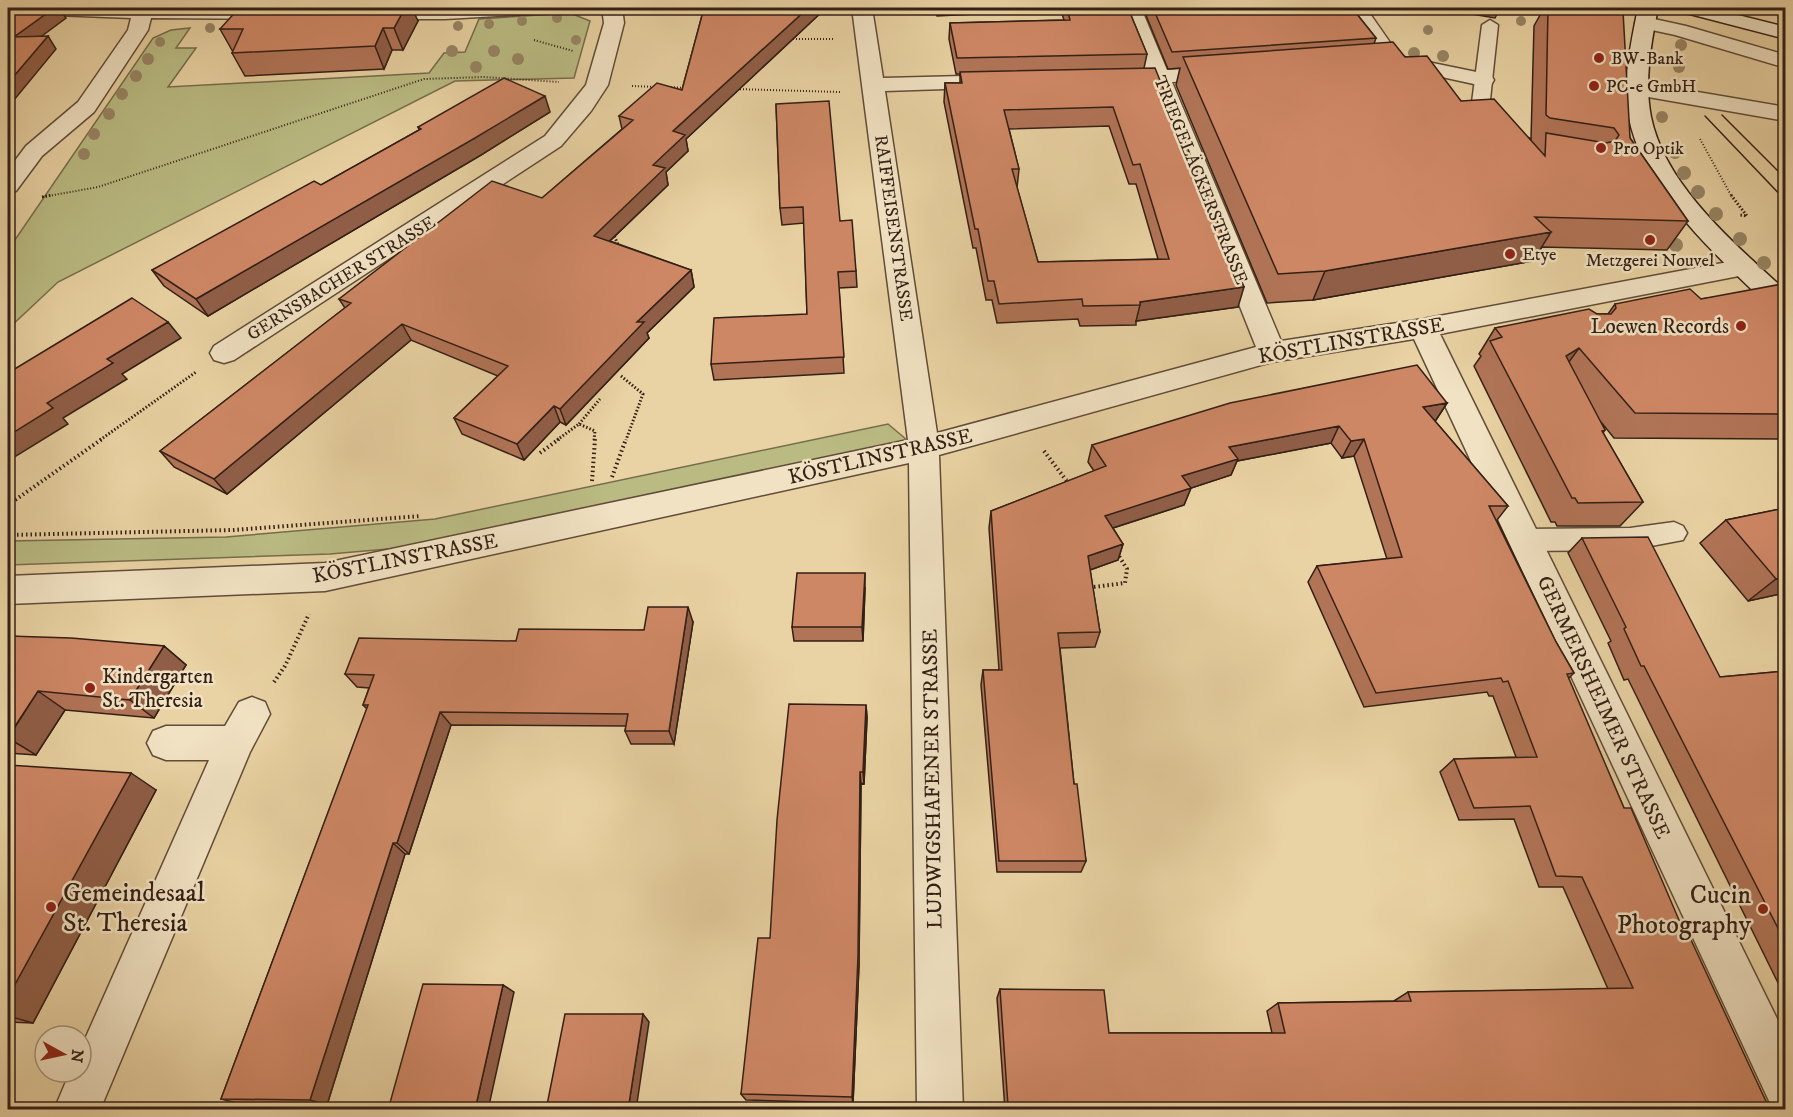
<svg xmlns="http://www.w3.org/2000/svg" width="1793" height="1117" font-family="'IM FELL DW Pica',serif">
  <rect width="100%" height="100%" fill="#e9d2a3"/>
  <filter id="stains"><feTurbulence type="fractalNoise" baseFrequency=".00333" numOctaves="4"/><feColorMatrix values="0 0 0 0 .2 0 0 0 0 .09 0 0 0 0 .02 0 0 0 .5 -.17"/></filter>
  <radialGradient id="worn" r=".72"><stop offset=".6" stop-color="#630" stop-opacity="0"/><stop offset="1" stop-color="#630" stop-opacity=".3"/></radialGradient>
  <path fill="#babb83" stroke="#766d4c" stroke-width="1.5" d="M 570,13 L 590,21 L 574,78 L 455,81 L 58,282 L 8,329 L 8,250 L 153,38 L 171,30 L 190,28 L 176,48 L 196,48 L 168,87 L 429,73 L 444,53 L 465,52 L 479,19 Z
    M 888,424 L 913,445 L 434,545 L 330,554 L 8,565 L 8,541 L 226,537 L 435,519 Z"/>
  <g fill="none" stroke-linecap="round" stroke-linejoin="round">
    <defs>
      <path id="lane" d="M 1350,8 L 1366,8 L 1403,61 L 1400,65 L 1388,65 Z
        M 1490,20 L 1498,25 L 1489,109 L 1508,128 L 1506,132 C 1491,136 1479,121 1471,110 L 1482,25 Z
        M 1674,522 L 1683,526 L 1687,533 L 1683,540 L 1630,550 L 1525,551 L 1516,548 L 1512,540 L 1516,532 L 1525,529 L 1630,528 Z"/>
      <path id="street" d="M 20,8 L 282,8 L 287,9 L 290,13 L 287,17 L 280,19 L 151,18 L 148,30 L 94,112 L 42,156 L 16,191 L 8,193 L 8,170 L 26,146 L 78,102 L 128,30 L 131,18 L 30,14 L 23,12 Z
        M 369,8 L 543,8 L 540,12 L 533,14 L 445,19 L 371,19 L 364,17 L 361,13 L 364,9 Z
        M 602,8 L 622,8 L 624,23 L 608,85 L 591,111 L 561,146 L 234,360 L 224,363 L 214,360 L 210,353 L 214,346 L 545,136 L 586,85 L 604,23 Z
        M 852,8 L 872,8 L 883,78 L 1004,75 L 1012,76 L 1015,81 L 1012,86 L 1004,87 L 885,91 L 937,433 L 1256,347 L 1151,83 L 1113,85 L 1105,84 L 1102,79 L 1105,74 L 1146,71 L 1121,8 L 1141,8 L 1167,70 L 1223,67 L 1231,68 L 1234,73 L 1231,78 L 1223,79 L 1172,82 L 1281,341 L 1423,319 L 1744,259 L 1753,261 L 1757,267 L 1753,273 L 1744,275 L 1440,334 L 1786,1037 L 1786,1110 L 1770,1103 L 1414,339 L 1272,362 L 939,455 L 963,1110 L 917,1110 L 909,463 L 325,591 L 8,604 L 8,576 L 325,563 L 908,440 Z
        M 1645,17 L 1686,26 L 1786,55 L 1786,68 L 1675,35 L 1638,27 L 1635,23 L 1638,19 Z
        M 1394,55 L 1491,75 L 1494,80 L 1491,85 L 1483,86 L 1387,65 L 1383,61 L 1387,57 Z
        M 1639,82 L 1786,107 L 1786,121 L 1631,94 L 1628,89 L 1631,84 Z
        M 252,697 L 265,702 L 270,714 L 250,752 L 100,1110 L 54,1110 L 70,1072 L 81,1072 L 81,1048 L 209,760 L 166,760 L 153,755 L 147,743 L 153,731 L 166,726 L 225,726 L 239,702 Z"/>
      <path id="secondary" d="M 1638,8 L 1658,8 C 1651,43 1644,82 1651,117 C 1665,186 1736,245 1786,291 L 1786,316 L 1776,313 C 1723,261 1644,194 1629,118 C 1622,82 1631,43 1638,8 Z
        M 1679,8 L 1710,8 L 1786,27 L 1786,39 L 1682,12 Z"/>
    </defs>
    <use href="#lane" stroke="#604c38" stroke-width="3"/>
    <use href="#street" stroke="#604c38" stroke-width="3"/>
    <use href="#secondary" stroke="#331f15" stroke-width="3"/>
    <path stroke="#331f15" stroke-width="2" stroke-dasharray="1 2" stroke-linecap="butt" d="M 790,39 L 833,39
      M 534,40 L 573,51
      M 632,86 L 657,87
      M 668,87 L 687,88
      M 734,89 L 840,92
      M 1700,139 L 1732,197
      M 43,197 L 98,187 L 424,79 L 484,77 L 559,82"/>
    <path stroke="#331f15" stroke-width="3" stroke-dasharray="1.5 2" stroke-linecap="butt" d="M 1731,195 L 1747,216 L 1740,215
      M 42,197 L 52,195
      M 613,233 L 619,247
      M 621,376 L 643,394 L 626,440
      M 579,424 L 600,399
      M 100,440 L 196,372
      M 557,440 L 579,424 L 595,431 L 594,440"/>
    <path stroke="#331f15" stroke-width="4" stroke-dasharray="1.5 3" stroke-linecap="butt" d="M 1044,451 L 1066,480 L 1072,484
      M 540,453 L 559,439
      M 612,477 L 626,439
      M 592,481 L 595,439
      M 8,505 L 102,439
      M 8,535 L 233,530 L 421,516
      M 1094,587 L 1125,583 L 1127,569 L 1117,553
      M 274,682 L 285,666 L 309,614"/>
    <use href="#lane" fill="#f1e2c3" fill-rule="evenodd"/>
    <use href="#street" fill="#f1e2c3" fill-rule="evenodd"/>
    <use href="#secondary" fill="#f1e2c3" fill-rule="evenodd"/>
    <path stroke="#331f15" stroke-width="1.5" d="M 1722,115 L 1786,179
      M 1705,116 L 1786,201"/>
  </g>
  <g fill="#988564">
    <circle cx="557" cy="18" r="5"/>
    <circle cx="522" cy="21" r="5"/>
    <circle cx="1521" cy="21" r="5"/>
    <circle cx="489" cy="24" r="5"/>
    <circle cx="458" cy="26" r="5"/>
    <circle cx="210" cy="28" r="5"/>
    <circle cx="1428" cy="30" r="5"/>
    <circle cx="576" cy="40" r="5"/>
    <circle cx="160" cy="42" r="5"/>
    <circle cx="1681" cy="45" r="6"/>
    <circle cx="452" cy="51" r="6"/>
    <circle cx="494" cy="51" r="6"/>
    <circle cx="1414" cy="53" r="6"/>
    <circle cx="1443" cy="56" r="6"/>
    <circle cx="148" cy="59" r="6"/>
    <circle cx="518" cy="59" r="6"/>
    <circle cx="476" cy="67" r="6"/>
    <circle cx="1679" cy="67" r="6"/>
    <circle cx="136" cy="76" r="6"/>
    <circle cx="122" cy="94" r="6"/>
    <circle cx="109" cy="114" r="6"/>
    <circle cx="1662" cy="117" r="6"/>
    <circle cx="94" cy="134" r="6"/>
    <circle cx="1675" cy="153" r="6"/>
    <circle cx="84" cy="154" r="6"/>
    <circle cx="1684" cy="173" r="7"/>
    <circle cx="1698" cy="192" r="7"/>
    <circle cx="1716" cy="214" r="7"/>
    <circle cx="1740" cy="239" r="7"/>
    <circle cx="1676" cy="245" r="7"/>
    <circle cx="1764" cy="263" r="7"/>
  </g>
  <path fill="#b17457" stroke="#331f15" stroke-width="1.5" fill-rule="evenodd" d="M 704,8 L 826,8 L 686,139 L 688,151 L 666,172 L 668,185 L 610,241 L 691,270 L 694,287 L 647,333 L 649,338 L 566,425 L 560,422 L 524,460 L 462,434 L 454,418 L 498,376 L 411,340 L 227,494 L 174,467 L 160,451 L 345,308 L 339,299 L 542,198 L 622,129 L 619,116 L 682,90 Z
    M 935,8 L 975,8 L 975,14 L 937,16 Z
    M 1060,8 L 1128,8 L 1147,54 L 1144,68 L 1238,307 L 1136,321 L 1136,325 L 1080,326 L 1078,319 L 997,323 L 992,300 L 986,300 L 976,248 L 973,248 L 944,102 L 945,83 L 960,83 L 960,74 L 956,74 L 949,39 L 950,23 L 1064,20 ZM 1109,126 L 1129,184 L 1136,184 L 1158,259 L 1038,262 L 1017,188 L 1019,169 L 1009,129 Z
    M 1143,8 L 1352,8 L 1376,38 L 1374,44 L 1405,57 L 1461,101 L 1531,139 L 1534,26 L 1544,8 L 1604,8 L 1630,138 L 1688,221 L 1667,250 L 1542,247 L 1533,261 L 1313,300 L 1267,303 L 1176,85 L 1180,68 L 1168,69 Z
    M 1442,8 L 1500,8 L 1495,18 L 1442,9 Z
    M 1759,8 L 1785,8 L 1785,15 Z
    M 418,21 L 403,50 L 392,50 L 384,69 L 245,76 L 232,53 L 233,52 L 220,29 Z
    M 776,104 L 840,221 L 856,271 L 857,287 L 839,288 L 844,373 L 714,380 L 711,364 L 807,314 L 804,223 L 782,225 L 780,208 Z
    M 550,112 L 481,155 L 208,316 L 164,286 L 152,270 L 321,185 L 419,130 L 418,127 Z
    M 1785,287 L 1785,439 L 1614,438 L 1601,422 L 1605,430 L 1603,433 L 1643,502 L 1620,526 L 1557,526 L 1555,522 L 1551,522 L 1474,366 L 1481,356 L 1479,354 L 1495,328 L 1597,314 L 1608,314 L 1615,304 L 1701,299 Z
    M 1447,403 L 1436,420 L 1434,420 L 1508,506 L 1497,520 L 1556,642 L 1574,673 L 1568,679 L 1624,808 L 1770,1110 L 1425,1110 L 1424,1108 L 1005,1110 L 997,998 L 1000,989 L 1109,1033 L 1272,1033 L 1267,1011 L 1278,1003 L 1394,1001 L 1408,992 L 1608,989 L 1563,887 L 1539,887 L 1514,819 L 1459,820 L 1440,772 L 1454,759 L 1516,757 L 1493,696 L 1489,696 L 1487,692 L 1364,707 L 1308,582 L 1317,566 L 1387,559 L 1354,456 L 1342,458 L 1331,443 L 1237,461 L 1231,475 L 1191,488 L 1184,505 L 1113,528 L 1123,544 L 1118,560 L 1090,570 L 1100,632 L 1095,647 L 1060,648 L 1074,784 L 1086,861 L 1081,872 L 997,872 L 981,685 L 983,670 L 999,670 L 989,528 L 991,511 L 1094,471 L 1088,462 L 1092,445 Z
    M 1785,508 L 1785,593 L 1748,601 L 1700,543 L 1726,520 Z
    M 1582,538 L 1720,677 L 1785,671 L 1785,997 L 1628,679 L 1624,680 L 1608,643 L 1611,641 L 1568,553 Z
    M 865,588 L 863,641 L 794,641 L 792,627 Z
    M 693,622 L 674,744 L 631,744 L 625,731 L 626,726 L 451,725 L 409,854 L 405,854 L 327,1105 L 240,1104 L 221,1099 L 367,709 L 363,705 L 369,688 L 357,687 L 345,674 L 516,641 L 644,630 Z
    M 8,636 L 164,646 L 186,665 L 154,718 L 65,710 L 36,755 L 8,753 Z
    M 866,705 L 867,718 L 864,784 L 861,783 L 859,965 L 853,1103 L 746,1100 L 741,1094 Z
    M 8,765 L 156,790 L 33,1023 L 8,1022 Z"/>
  <path fill="#905e47" stroke="#331f15" stroke-width="1.5" d="M 54,8 L 59,8 L 66,18 L 23,50 L 14,37 Z
    M 405,8 L 412,8 L 418,21 L 403,50 L 394,28 Z
    M 808,8 L 826,8 L 686,139 L 688,151 L 666,172 L 668,185 L 598,252 L 594,236 L 653,165 L 673,131 Z
    M 383,28 L 392,50 L 384,69 L 375,46 Z
    M 48,36 L 56,49 L 9,106 L 8,109 L 8,83 Z
    M 545,96 L 550,112 L 481,155 L 208,316 L 196,299 Z
    M 1551,232 L 1533,261 L 1313,300 L 1325,271 Z
    M 691,270 L 694,287 L 647,333 L 649,338 L 566,425 L 560,409 L 637,322 Z
    M 1244,287 L 1238,307 L 1136,321 L 1140,305 L 1140,302 Z
    M 168,322 L 181,338 L 122,374 L 127,379 L 63,418 L 68,424 L 8,461 L 8,436 L 47,403 L 107,359 Z
    M 402,324 L 411,340 L 227,494 L 214,479 Z
    M 1579,348 L 1561,373 L 1566,356 Z
    M 1447,403 L 1436,420 L 1413,424 L 1423,407 Z
    M 554,406 L 560,422 L 524,460 L 517,444 Z
    M 1339,426 L 1331,443 L 1237,461 L 1231,475 L 1191,488 L 1184,505 L 1100,532 L 1105,516 L 1182,476 L 1229,447 Z
    M 1364,439 L 1354,456 L 1342,458 L 1351,441 Z
    M 1123,544 L 1118,560 L 1084,572 L 1088,556 Z
    M 865,573 L 865,588 L 863,641 L 862,627 Z
    M 1785,577 L 1785,593 L 1748,601 L 1776,579 Z
    M 688,607 L 693,622 L 674,744 L 669,731 Z
    M 164,646 L 186,665 L 154,718 L 130,700 Z
    M 38,691 L 65,710 L 36,755 L 8,738 Z
    M 866,705 L 867,718 L 864,784 L 863,772 Z
    M 440,712 L 451,725 L 409,854 L 397,843 Z
    M 860,772 L 861,783 L 859,965 L 853,1103 L 852,1097 Z
    M 131,773 L 156,790 L 33,1023 L 8,1016 L 8,997 Z
    M 393,843 L 405,854 L 327,1105 L 310,1100 Z
    M 503,985 L 514,992 L 488,1110 L 475,1110 Z
    M 643,1014 L 649,1022 L 636,1110 L 628,1110 Z"/>
  <path fill="#ce8765" stroke="#331f15" stroke-width="1.5" fill-rule="evenodd" d="M 8,8 L 54,8 L 14,37 L 48,36 L 8,83 Z
    M 239,8 L 405,8 L 394,28 L 383,28 L 375,46 L 232,53 L 243,29 L 220,29 Z
    M 704,8 L 808,8 L 673,131 L 685,135 L 653,165 L 665,168 L 594,236 L 691,270 L 637,322 L 644,322 L 560,409 L 554,406 L 517,444 L 454,418 L 508,366 L 402,324 L 214,479 L 160,451 L 351,303 L 339,299 L 492,181 L 542,198 L 633,120 L 619,116 L 657,83 L 682,90 Z
    M 1067,8 L 1128,8 L 1147,54 L 957,58 L 950,23 L 1070,20 Z
    M 1153,8 L 1352,8 L 1376,38 L 1172,52 Z
    M 1548,8 L 1604,8 L 1623,11 L 1630,138 L 1688,221 L 1535,217 L 1551,232 L 1325,271 L 1278,274 L 1183,57 L 1393,42 L 1405,57 L 1427,56 L 1461,101 L 1494,99 L 1545,156 L 1546,133 L 1606,143 L 1615,141 L 1619,135 L 1614,128 L 1550,118 L 1546,115 Z
    M 1155,68 L 1244,287 L 1140,302 L 1140,305 L 1083,306 L 1082,299 L 999,304 L 994,281 L 988,281 L 978,229 L 975,229 L 945,83 L 962,83 L 960,72 ZM 1113,107 L 1133,165 L 1140,164 L 1169,259 L 1038,262 L 1012,169 L 1019,169 L 1004,110 Z
    M 504,78 L 545,96 L 475,138 L 196,299 L 152,270 L 314,181 L 321,185 L 421,129 L 418,127 Z
    M 829,101 L 840,221 L 852,220 L 856,271 L 838,272 L 844,357 L 711,364 L 714,318 L 807,314 L 803,207 L 780,208 L 776,104 Z
    M 1782,284 L 1785,287 L 1785,414 L 1635,413 L 1579,348 L 1566,356 L 1605,430 L 1602,431 L 1643,502 L 1578,503 L 1575,498 L 1572,498 L 1490,341 L 1502,337 L 1495,328 L 1589,309 L 1597,314 L 1611,314 L 1616,308 L 1615,304 L 1690,289 L 1701,299 Z
    M 132,298 L 168,322 L 107,359 L 113,363 L 47,403 L 53,408 L 8,436 L 8,379 L 12,377 L 8,373 Z
    M 1417,365 L 1447,403 L 1423,407 L 1508,506 L 1489,506 L 1556,642 L 1574,673 L 1567,674 L 1624,808 L 1631,808 L 1682,927 L 1685,927 L 1770,1110 L 1443,1110 L 1441,1103 L 1244,1104 L 1245,1110 L 1154,1110 L 1153,1106 L 1008,1106 L 1000,989 L 1104,990 L 1109,1033 L 1285,1033 L 1278,1003 L 1411,1001 L 1408,992 L 1633,988 L 1582,877 L 1556,876 L 1530,806 L 1474,808 L 1454,759 L 1537,757 L 1508,681 L 1503,682 L 1501,678 L 1376,693 L 1317,566 L 1402,557 L 1364,439 L 1351,441 L 1339,426 L 1229,447 L 1238,459 L 1182,476 L 1191,488 L 1105,516 L 1123,544 L 1088,556 L 1100,632 L 1058,633 L 1074,784 L 1077,784 L 1086,861 L 999,861 L 983,670 L 1002,670 L 991,511 L 1106,466 L 1092,445 L 1230,403 Z
    M 1785,508 L 1785,577 L 1776,579 L 1726,520 Z
    M 1648,537 L 1720,677 L 1785,671 L 1785,942 L 1644,666 L 1641,666 L 1624,629 L 1626,627 L 1582,538 Z
    M 797,573 L 865,573 L 862,627 L 792,627 Z
    M 648,607 L 688,607 L 669,731 L 625,731 L 628,714 L 440,712 L 397,843 L 393,843 L 310,1100 L 221,1099 L 368,705 L 363,705 L 374,675 L 345,674 L 359,638 L 516,641 L 519,629 L 644,630 Z
    M 8,636 L 71,638 L 164,646 L 130,700 L 38,691 L 8,737 Z
    M 789,704 L 866,705 L 863,772 L 860,772 L 858,956 L 852,1097 L 741,1094 L 758,938 L 770,938 L 777,820 Z
    M 8,765 L 131,773 L 8,997 Z
    M 423,984 L 503,985 L 475,1110 L 388,1110 Z
    M 565,1014 L 643,1014 L 628,1110 L 546,1110 Z"/>
  <g fill="#8f2418" stroke="#f1e2c3" stroke-width="2">
    <circle cx="1599" cy="58" r="6"/>
    <circle cx="1594" cy="86" r="6"/>
    <circle cx="1601" cy="148" r="6"/>
    <circle cx="1650" cy="240" r="6"/>
    <circle cx="1510" cy="254" r="6"/>
    <circle cx="1741" cy="326" r="6"/>
    <circle cx="90" cy="688" r="6"/>
    <circle cx="51" cy="907" r="6"/>
    <circle cx="1763" cy="909" r="6"/>
  </g>
  <g text-anchor="middle" stroke-width="5" stroke-linejoin="round" paint-order="stroke">
    <g font-size="18" fill="#331f15" stroke="#f1e2c3" text-anchor="start">
      <text x="1611" y="64">BW-Bank</text>
      <text x="1606" y="92">PC-e GmbH</text>
      <text x="1613" y="154">Pro Optik</text>
      <text x="1522" y="260">Etye</text>
      <text x="1650" y="266" text-anchor="middle">Metzgerei Nouvel</text>
    </g>
    <g font-size="18" fill="#331f15" stroke="#f1e2c3">
      <text transform="translate(1201 180) rotate(68)" y="6">TRIEGELÄCKERSTRASSE</text>
      <text transform="translate(894 228) rotate(82)" y="6">RAIFFEISENSTRASSE</text>
      <text transform="translate(341 278) rotate(-32)" y="6">GERNSBACHER STRASSE</text>
    </g>
    <g font-size="21" fill="#331f15" stroke="#f1e2c3" text-anchor="end">
      <text x="1729" y="333">Loewen Records</text>
      <text x="102" y="683" text-anchor="start">Kindergarten<tspan x="102" dy="24">St. Theresia</tspan></text>
    </g>
    <g font-size="21" fill="#331f15" stroke="#f1e2c3">
      <text transform="translate(1351 340) rotate(-10)" y="7">KÖSTLINSTRASSE</text>
      <text transform="translate(880 456) rotate(-13)" y="7">KÖSTLINSTRASSE</text>
      <text transform="translate(405 558) rotate(-11)" y="7">KÖSTLINSTRASSE</text>
      <text transform="translate(1604 707) rotate(65)" y="7">GERMERSHEIMER STRASSE</text>
      <text transform="translate(932 779) rotate(-91)" y="7">LUDWIGSHAFENER STRASSE</text>
    </g>
    <g font-size="26" fill="#331f15" stroke="#f1e2c3" text-anchor="start">
      <text x="63" y="901">Gemeindesaal<tspan x="63" dy="30">St. Theresia</tspan></text>
      <text x="1751" y="903" text-anchor="end">Cucin<tspan x="1751" dy="30">Photography</tspan></text>
    </g>
  </g>
  <rect width="1793" height="1117" fill="none" stroke="#e9d2a3" stroke-width="30"/>
  <rect x="9" y="9" width="1775" height="1099" fill="none" stroke="#331f15" stroke-width="3"/>
  <rect x="15" y="15" width="1763" height="1087" fill="none" stroke="#331f15" stroke-width="1.5"/>
  <g transform="translate(63 1054) rotate(98)"><circle r="28" fill="#f1e2c3" stroke="#a5947d" stroke-width="1.5"/>
  <path d="M0-4.5L10 22L0 15L-10 22Z" fill="#8f2418"/>
  <text y="-9" font-size="16" font-weight="bold" text-anchor="middle" fill="#331f15">N</text>
  </g>
  <rect width="100%" height="100%" filter="url(#stains)"/>
  <rect width="100%" height="100%" fill="url(#worn)"/>
</svg>
